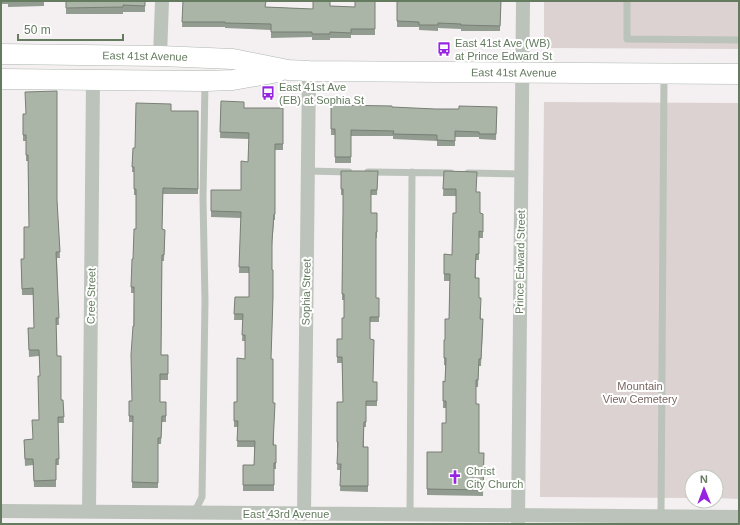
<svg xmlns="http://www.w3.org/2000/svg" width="740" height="525" font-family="Helvetica,sans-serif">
  <rect width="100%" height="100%" fill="#f4f0f2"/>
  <path fill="#dbd2d1" d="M 544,1 L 739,1 L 739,49 L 544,48 Z
    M 544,102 L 739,103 L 739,499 L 716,498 L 716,477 L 692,477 L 692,498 L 540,497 Z"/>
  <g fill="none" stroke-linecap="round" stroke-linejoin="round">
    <defs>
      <g id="secondary">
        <path id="s1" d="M 1,54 L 160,56 L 233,59 L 288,70 L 309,71 L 739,74"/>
        <path d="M 1,79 L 205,81 L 233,80 L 278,72"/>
      </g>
    </defs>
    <use href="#secondary" stroke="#aeb7ad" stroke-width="21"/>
    <path stroke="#bcc3ba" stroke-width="7" d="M 627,1 L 627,39 L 739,40
      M 308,171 L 349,172
      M 368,172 L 451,173
      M 468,173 L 521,174
      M 194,513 L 202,497 L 205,301 L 203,198 L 205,83
      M 410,515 L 412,172
      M 661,516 L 664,75"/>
    <path stroke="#bcc3ba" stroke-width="14" d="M 160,56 L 162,1
      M 1,511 L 739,517
      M 89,512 L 93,80
      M 304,514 L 309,71
      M 518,524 L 523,1"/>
    <use href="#secondary" stroke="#fff" stroke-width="20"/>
  </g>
  <path fill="#939c90" d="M 1,1 L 44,1 L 44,6 L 8,7 L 8,4 L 1,4 Z
    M 66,1 L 145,1 L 145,12 L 123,12 L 123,14 L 66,14 Z
    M 183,1 L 266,7 L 313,9 L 330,6 L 355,7 L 375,1 L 375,35 L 351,35 L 351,38 L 330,38 L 330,40 L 312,40 L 312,37 L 271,38 L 271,30 L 225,28 L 225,27 L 182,27 Z
    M 397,1 L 501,1 L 500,31 L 461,31 L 461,29 L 438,28 L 438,31 L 419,30 L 419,27 L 397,27 Z
    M 221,101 L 244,108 L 283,108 L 283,150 L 275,150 L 275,220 L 274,220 L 272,247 L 271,359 L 274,445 L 276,445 L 276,469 L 274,469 L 274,491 L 243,491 L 243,465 L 254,465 L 254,447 L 237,447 L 238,427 L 234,427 L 234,402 L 237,402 L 245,359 L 245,341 L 242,341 L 243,320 L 234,320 L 235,297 L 249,297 L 249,273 L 239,273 L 241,218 L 211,217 L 211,190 L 241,190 L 248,162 L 249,139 L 220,138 Z
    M 331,105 L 435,109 L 459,109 L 497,107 L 496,140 L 479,139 L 479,137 L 455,137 L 455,146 L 437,146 L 437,141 L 393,139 L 393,136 L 351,136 L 351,163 L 335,163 L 335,135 L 331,135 Z
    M 171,111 L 198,111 L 198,194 L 163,194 L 162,229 L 165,235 L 164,261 L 162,261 L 161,355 L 168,355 L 168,380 L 160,380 L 160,402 L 166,402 L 166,422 L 162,422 L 161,444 L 158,444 L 158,488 L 132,488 L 133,422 L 129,422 L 129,416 L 132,401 L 134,293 L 131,293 L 131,287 L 136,229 L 136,195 L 134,195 L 134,172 L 132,172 L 133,148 L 135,148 Z
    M 23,114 L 57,200 L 60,258 L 57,258 L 59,325 L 56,325 L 57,356 L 61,400 L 63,400 L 64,423 L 58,423 L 59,465 L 56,465 L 56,487 L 34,487 L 33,465 L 25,466 L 24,440 L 33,439 L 39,420 L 40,376 L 39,356 L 29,357 L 28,328 L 34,328 L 33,295 L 22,295 L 21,259 L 24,259 L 29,227 L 28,161 L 26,161 L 26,141 L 23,141 Z
    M 341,171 L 378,171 L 377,195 L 371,195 L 371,213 L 377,213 L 377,238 L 376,238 L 376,298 L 379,298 L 379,322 L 370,322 L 370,339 L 373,382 L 377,382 L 377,406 L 366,406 L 366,427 L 364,427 L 364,447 L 368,447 L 368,492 L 340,491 L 341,470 L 337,470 L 338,448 L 337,448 L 337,442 L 343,402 L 342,363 L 337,363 L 337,339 L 342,339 L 344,318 L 344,300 L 342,300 L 343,215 L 343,195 L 341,195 Z
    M 444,171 L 476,192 L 480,213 L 483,214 L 483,238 L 479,238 L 479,260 L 476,260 L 476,278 L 479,298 L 481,319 L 483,326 L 481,366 L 479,366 L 478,387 L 476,387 L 476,404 L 479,453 L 484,453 L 483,496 L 427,495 L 427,452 L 442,452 L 446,423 L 446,408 L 443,408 L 443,381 L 445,382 L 445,365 L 444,365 L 444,340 L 445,340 L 449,319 L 450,281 L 444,281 L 444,254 L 452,255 L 456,213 L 456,196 L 443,196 Z"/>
  <path fill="#abb5a7" stroke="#787f75" d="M 66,1 L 145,1 L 145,6 L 123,5 L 123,7 L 66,8 Z
    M 183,1 L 266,1 L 265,7 L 313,9 L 313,1 L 330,1 L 330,6 L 355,7 L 355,1 L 375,1 L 375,29 L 351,29 L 351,33 L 330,32 L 330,34 L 312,34 L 312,32 L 271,32 L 271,24 L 225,23 L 225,22 L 182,22 Z
    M 397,1 L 501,1 L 500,26 L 461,25 L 461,24 L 438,23 L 438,25 L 419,25 L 419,22 L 397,21 Z
    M 57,91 L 57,200 L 60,252 L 56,252 L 59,318 L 56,318 L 57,356 L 61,356 L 61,400 L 63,400 L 64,417 L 58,417 L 59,459 L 56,459 L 56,480 L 34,481 L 33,459 L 25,459 L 24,440 L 33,439 L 32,420 L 39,420 L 38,376 L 40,376 L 39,350 L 29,350 L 28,328 L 34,328 L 33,288 L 22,289 L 21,259 L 24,259 L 24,227 L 29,227 L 28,155 L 26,155 L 26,135 L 23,135 L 23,114 L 26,114 L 25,92 Z
    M 221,101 L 244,102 L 244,108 L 283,108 L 283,144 L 275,144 L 275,214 L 274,214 L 272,241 L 272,270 L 273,270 L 273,297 L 271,359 L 273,359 L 273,403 L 275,403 L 273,445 L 276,445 L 276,463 L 274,463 L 274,485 L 243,485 L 243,465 L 254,465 L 255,441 L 237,441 L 238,421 L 234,421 L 234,402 L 237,402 L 237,358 L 245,359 L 245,335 L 242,335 L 243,314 L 234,314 L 235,297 L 249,297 L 249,267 L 239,267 L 241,212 L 211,211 L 211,190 L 241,190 L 241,161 L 248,162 L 249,133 L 220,132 Z
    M 136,103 L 171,104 L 171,111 L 198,111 L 198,189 L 163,188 L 162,229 L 165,230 L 164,255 L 162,255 L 161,355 L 168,355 L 168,374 L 160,374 L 160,402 L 166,402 L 166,416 L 162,416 L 161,438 L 158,438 L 158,483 L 132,482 L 133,416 L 129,416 L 129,401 L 132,401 L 131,355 L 133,326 L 134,326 L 134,287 L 131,287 L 132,259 L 133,259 L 134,229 L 136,229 L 136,189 L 134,189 L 134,167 L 132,167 L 133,148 L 135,148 Z
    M 331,105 L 392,106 L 392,107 L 435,109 L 459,109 L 459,106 L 497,107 L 496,134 L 479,134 L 479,132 L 455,131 L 455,141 L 437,140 L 437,135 L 393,134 L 394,131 L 351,130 L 351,157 L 335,157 L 335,129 L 331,129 Z
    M 341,171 L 378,171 L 377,190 L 371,190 L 371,213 L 377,213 L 377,232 L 376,232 L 376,298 L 379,298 L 379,317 L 370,317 L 370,339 L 374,340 L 373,382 L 377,382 L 377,401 L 366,401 L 366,422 L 364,422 L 363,447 L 368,447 L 368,486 L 340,486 L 341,464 L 337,464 L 338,442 L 337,442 L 337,402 L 343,402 L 342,357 L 337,357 L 337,339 L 342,339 L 342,318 L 344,318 L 344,294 L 342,294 L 343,210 L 343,189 L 341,189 Z
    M 444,171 L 477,172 L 476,192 L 480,192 L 480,213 L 483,214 L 483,232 L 479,231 L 479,254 L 476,254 L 475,278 L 479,278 L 479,298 L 481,298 L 480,319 L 483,319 L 481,359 L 479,359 L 478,380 L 476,380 L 476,404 L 479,404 L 479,453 L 484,453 L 483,490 L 427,489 L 427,452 L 442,452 L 442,423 L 446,423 L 446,401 L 443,401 L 443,381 L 445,382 L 446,358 L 444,358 L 444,340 L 445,340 L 445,319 L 449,319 L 450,274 L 444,274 L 444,254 L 452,255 L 453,213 L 456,213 L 456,189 L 443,189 Z"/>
  <defs>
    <symbol id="bus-bare" viewBox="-9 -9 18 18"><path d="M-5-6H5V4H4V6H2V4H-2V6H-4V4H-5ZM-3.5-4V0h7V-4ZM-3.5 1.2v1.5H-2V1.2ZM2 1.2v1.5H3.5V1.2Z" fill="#9724e0" stroke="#fff" stroke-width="2.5" paint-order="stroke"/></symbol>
    <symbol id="church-bare" viewBox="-9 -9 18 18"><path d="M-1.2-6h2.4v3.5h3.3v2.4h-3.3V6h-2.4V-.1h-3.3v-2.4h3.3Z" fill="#9724e0" stroke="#fff" stroke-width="2.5" paint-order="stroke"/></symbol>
  </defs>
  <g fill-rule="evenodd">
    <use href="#bus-bare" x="434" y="39" width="20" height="20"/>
    <use href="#bus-bare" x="258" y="83" width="20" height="20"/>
    <use href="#church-bare" x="445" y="467" width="20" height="20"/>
  </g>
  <g text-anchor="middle" stroke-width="4" stroke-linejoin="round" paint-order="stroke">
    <g font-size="11" fill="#647b5f" stroke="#fff" text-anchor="start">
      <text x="455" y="47">East 41st Ave (WB)<tspan x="455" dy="13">at Prince Edward St</tspan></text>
      <text x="279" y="91">East 41st Ave<tspan x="279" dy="13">(EB) at Sophia St</tspan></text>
      <text x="466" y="475">Christ<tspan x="466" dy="13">City Church</tspan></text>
    </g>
    <g font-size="11" fill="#647b5f" stroke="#fff">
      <text dy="4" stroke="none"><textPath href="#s1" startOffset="144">East 41st Avenue</textPath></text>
      <text dy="4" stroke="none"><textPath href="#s1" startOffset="514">East 41st Avenue</textPath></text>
      <text transform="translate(520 262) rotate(-89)" y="4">Prince Edward Street</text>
      <text transform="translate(306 292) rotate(-89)" y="4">Sophia Street</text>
      <text transform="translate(91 296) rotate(-89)" y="4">Cree Street</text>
      <text x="286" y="518">East 43rd Avenue</text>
    </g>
    <g font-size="11" fill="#786662" stroke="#fff">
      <text x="640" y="390">Mountain<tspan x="640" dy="13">View Cemetery</tspan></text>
    </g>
  </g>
  <rect width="740" height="525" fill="none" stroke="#647b5f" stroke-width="4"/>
  <g transform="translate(704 489) rotate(359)"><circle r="19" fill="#ffffff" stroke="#c1cabf"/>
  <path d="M0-3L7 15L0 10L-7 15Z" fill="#9724e0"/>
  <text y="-6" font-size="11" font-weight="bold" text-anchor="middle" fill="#647b5f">N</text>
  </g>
  <path d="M18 34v6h105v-6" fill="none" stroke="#647b5f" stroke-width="2"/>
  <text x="24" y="34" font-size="12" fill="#647b5f" stroke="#ffffff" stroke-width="3" paint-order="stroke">50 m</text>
</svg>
